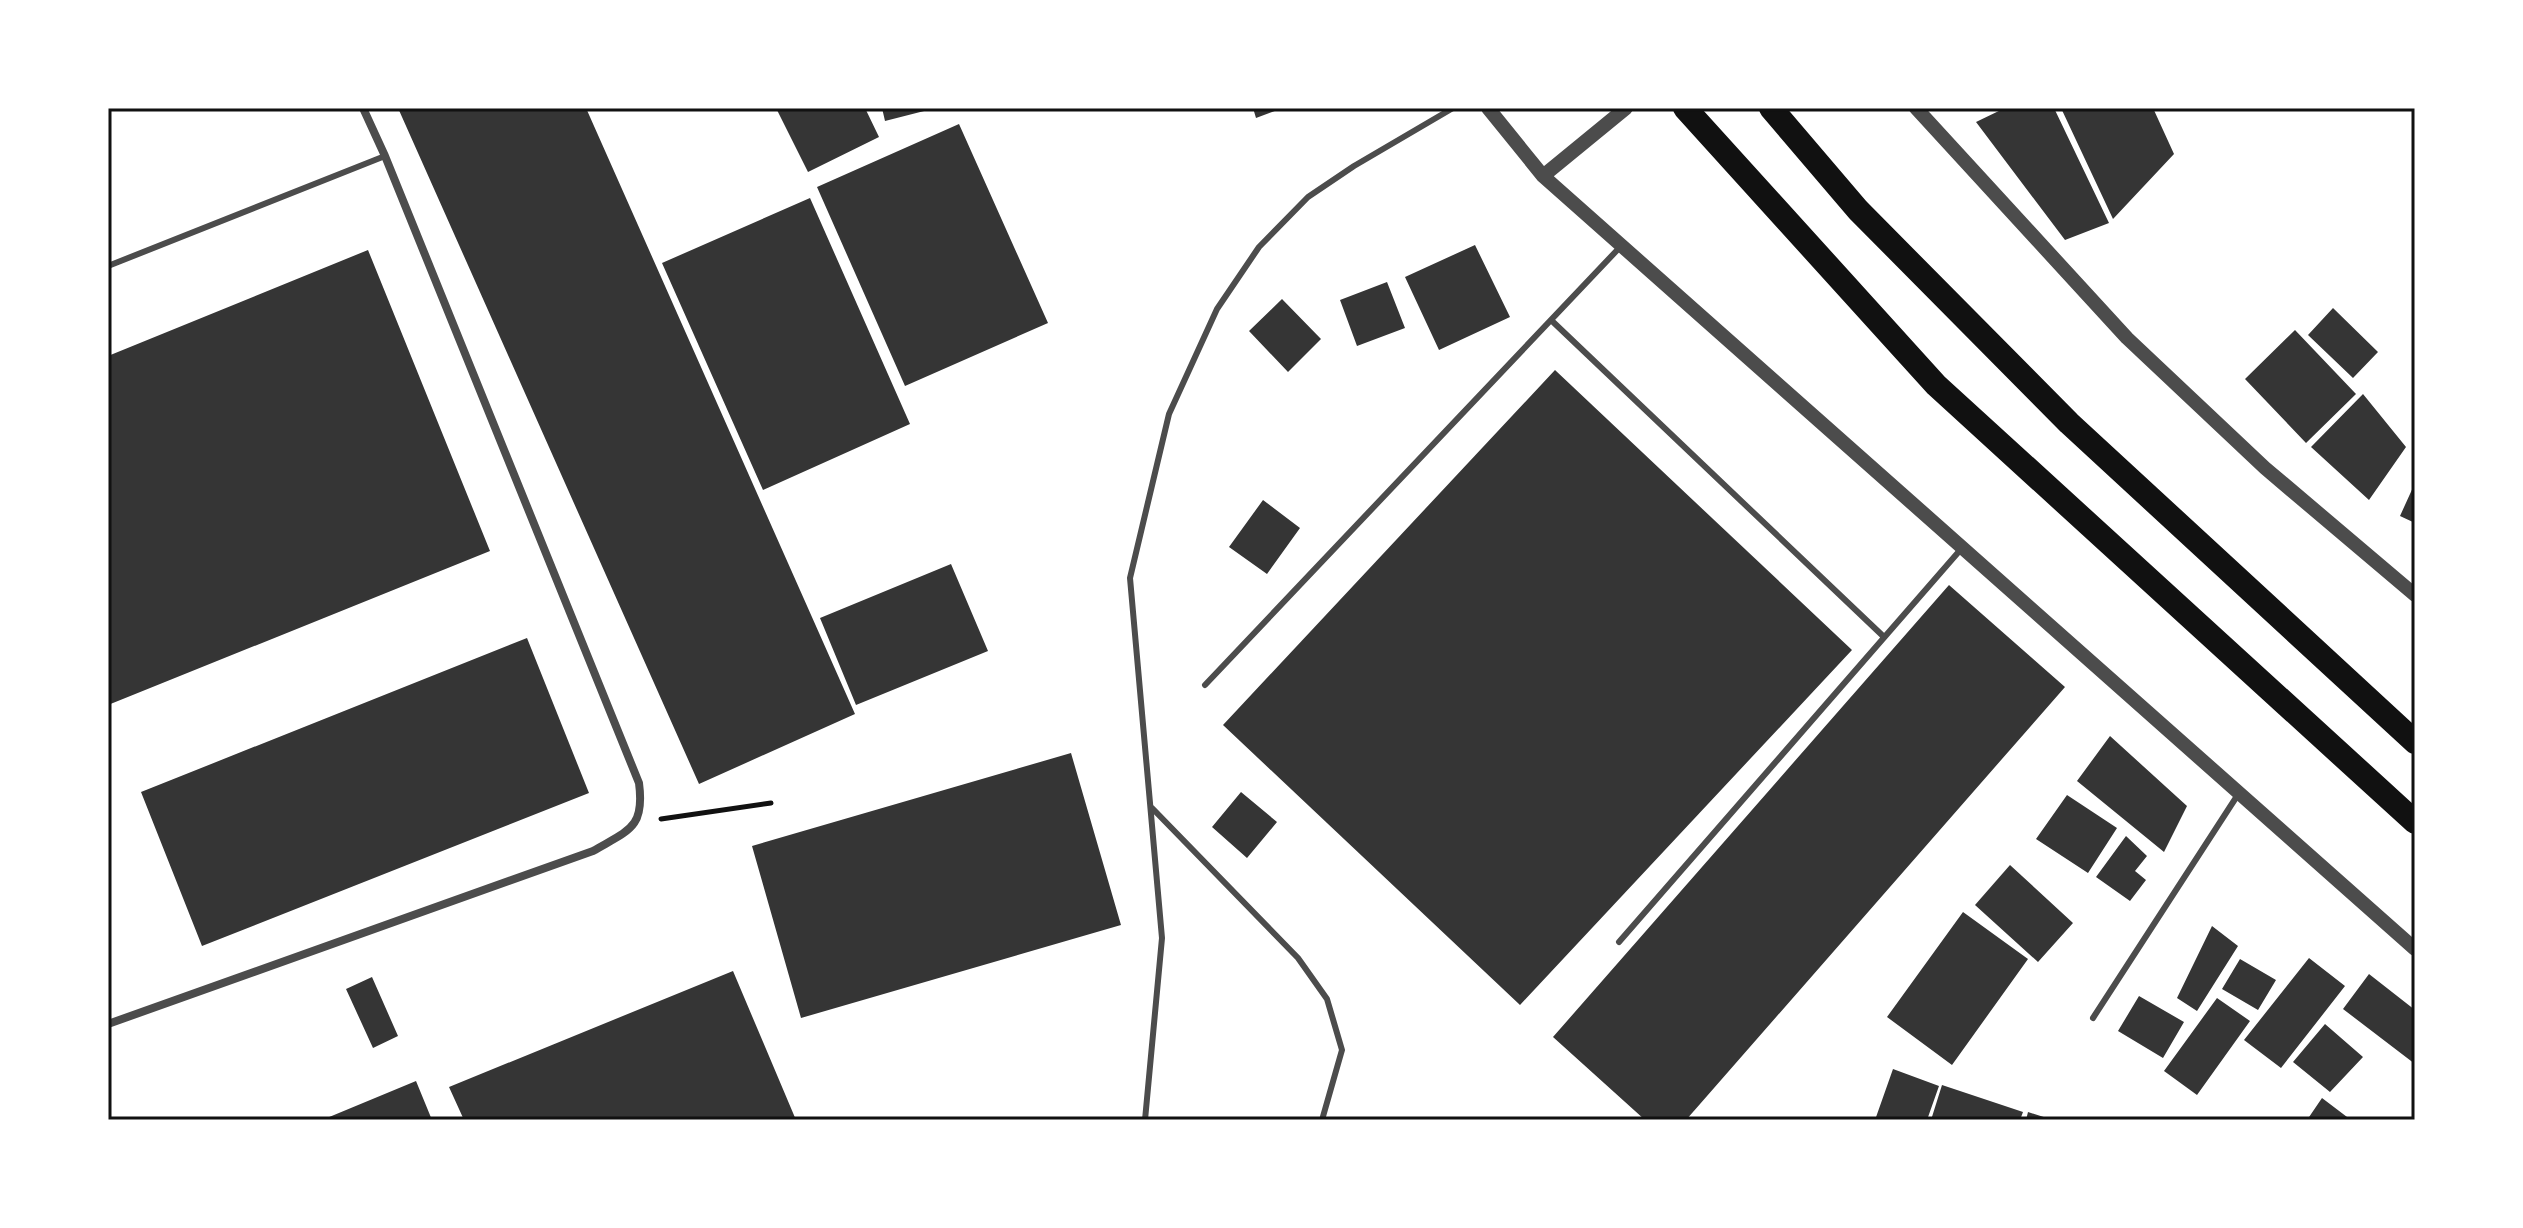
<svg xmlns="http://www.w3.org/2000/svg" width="2523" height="1228" font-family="Karla,sans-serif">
  <rect width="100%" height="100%" fill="#fff"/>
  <path fill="#353535" d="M 398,108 L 586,108 L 855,714 L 699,784 Z
    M 776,108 L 865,108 L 879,137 L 808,172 Z
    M 882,108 L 932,108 L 932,109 L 885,121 Z
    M 1253,108 L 1283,108 L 1256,118 Z
    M 2005,108 L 2054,108 L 2109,223 L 2065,240 L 1976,122 Z
    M 2061,108 L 2153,108 L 2174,154 L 2113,219 Z
    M 959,124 L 1048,323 L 905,386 L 817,187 Z
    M 810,198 L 910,424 L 763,490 L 662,263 Z
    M 1475,245 L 1510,317 L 1439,350 L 1405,277 Z
    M 368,250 L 490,551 L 108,705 L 108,356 Z
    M 1387,282 L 1405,328 L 1357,346 L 1340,300 Z
    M 1282,299 L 1321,339 L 1288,372 L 1249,331 Z
    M 2333,308 L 2378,352 L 2353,378 L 2308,335 Z
    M 2295,330 L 2356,394 L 2306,443 L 2245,379 Z
    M 1555,370 L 1852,650 L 1520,1005 L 1223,725 Z
    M 2363,394 L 2406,447 L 2369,500 L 2311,447 Z
    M 2415,483 L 2415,523 L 2400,516 Z
    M 1263,500 L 1300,528 L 1267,574 L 1229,547 Z
    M 951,564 L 988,651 L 856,705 L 820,618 Z
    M 1949,585 L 2065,687 L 1686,1120 L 1645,1120 L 1553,1037 Z
    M 527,638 L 589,793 L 202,946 L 141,792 Z
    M 2110,736 L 2187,806 L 2164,852 L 2077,781 Z
    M 1071,753 L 1121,925 L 801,1018 L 752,846 Z
    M 1241,792 L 1277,822 L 1247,858 L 1212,827 Z
    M 2067,795 L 2117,828 L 2088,873 L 2036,839 Z
    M 2126,836 L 2147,856 L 2135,871 L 2146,880 L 2130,901 L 2096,877 Z
    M 2010,865 L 2073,923 L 2038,962 L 1975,905 Z
    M 1963,912 L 2028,959 L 1952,1065 L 1887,1017 Z
    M 2212,926 L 2238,946 L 2197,1011 L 2177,998 Z
    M 2309,958 L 2345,986 L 2281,1068 L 2244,1040 Z
    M 2240,959 L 2276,980 L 2258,1010 L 2222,989 Z
    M 733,971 L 796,1120 L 464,1120 L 449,1087 Z
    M 2369,974 L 2415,1010 L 2415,1064 L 2343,1009 Z
    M 372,977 L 398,1036 L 373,1048 L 346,989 Z
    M 2139,996 L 2184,1022 L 2163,1058 L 2118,1031 Z
    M 2217,998 L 2250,1021 L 2197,1095 L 2164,1071 Z
    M 2325,1024 L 2363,1057 L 2330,1092 L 2293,1062 Z
    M 1893,1069 L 1939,1086 L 1927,1120 L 1875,1120 Z
    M 416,1081 L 432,1120 L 322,1120 Z
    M 1942,1085 L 2023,1112 L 2020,1120 L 1931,1120 Z
    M 2322,1098 L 2351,1120 L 2307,1120 Z
    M 2028,1112 L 2050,1119 L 2050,1120 L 2026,1120 Z"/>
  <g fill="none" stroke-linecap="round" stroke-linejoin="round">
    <path stroke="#111" stroke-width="5" d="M 661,819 L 771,803"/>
    <path stroke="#4c4c4c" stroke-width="6" d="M 108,266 L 385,156
      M 1551,320 L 1883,636
      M 1205,685 L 1622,245
      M 1152,808 L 1298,958 L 1327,999 L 1342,1050 L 1322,1120
      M 1619,942 L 1962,548
      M 2093,1018 L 2239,793
      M 1145,1120 L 1162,938 L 1130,578 L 1169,414 L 1217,309 L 1259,247 L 1308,197 L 1354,166 L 1453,108"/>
    <path stroke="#4c4c4c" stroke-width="8" d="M 108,1024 L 593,851 C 629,830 645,828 639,783 L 385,156 L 363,108"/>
    <path stroke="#4c4c4c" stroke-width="14" d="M 1488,108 L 1543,176 L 2415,949
      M 1916,108 L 2127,338 L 2265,468 L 2415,595
      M 1543,176 L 1626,108"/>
    <path stroke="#111" stroke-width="24" d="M 1685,108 L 1936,385 L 2415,822
      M 1771,108 L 1858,210 L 2069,423 L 2415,742"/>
  </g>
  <rect width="2523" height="1228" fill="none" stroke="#ffffff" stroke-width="220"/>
  <rect x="110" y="110" width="2303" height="1008" fill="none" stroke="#111" stroke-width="3"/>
</svg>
